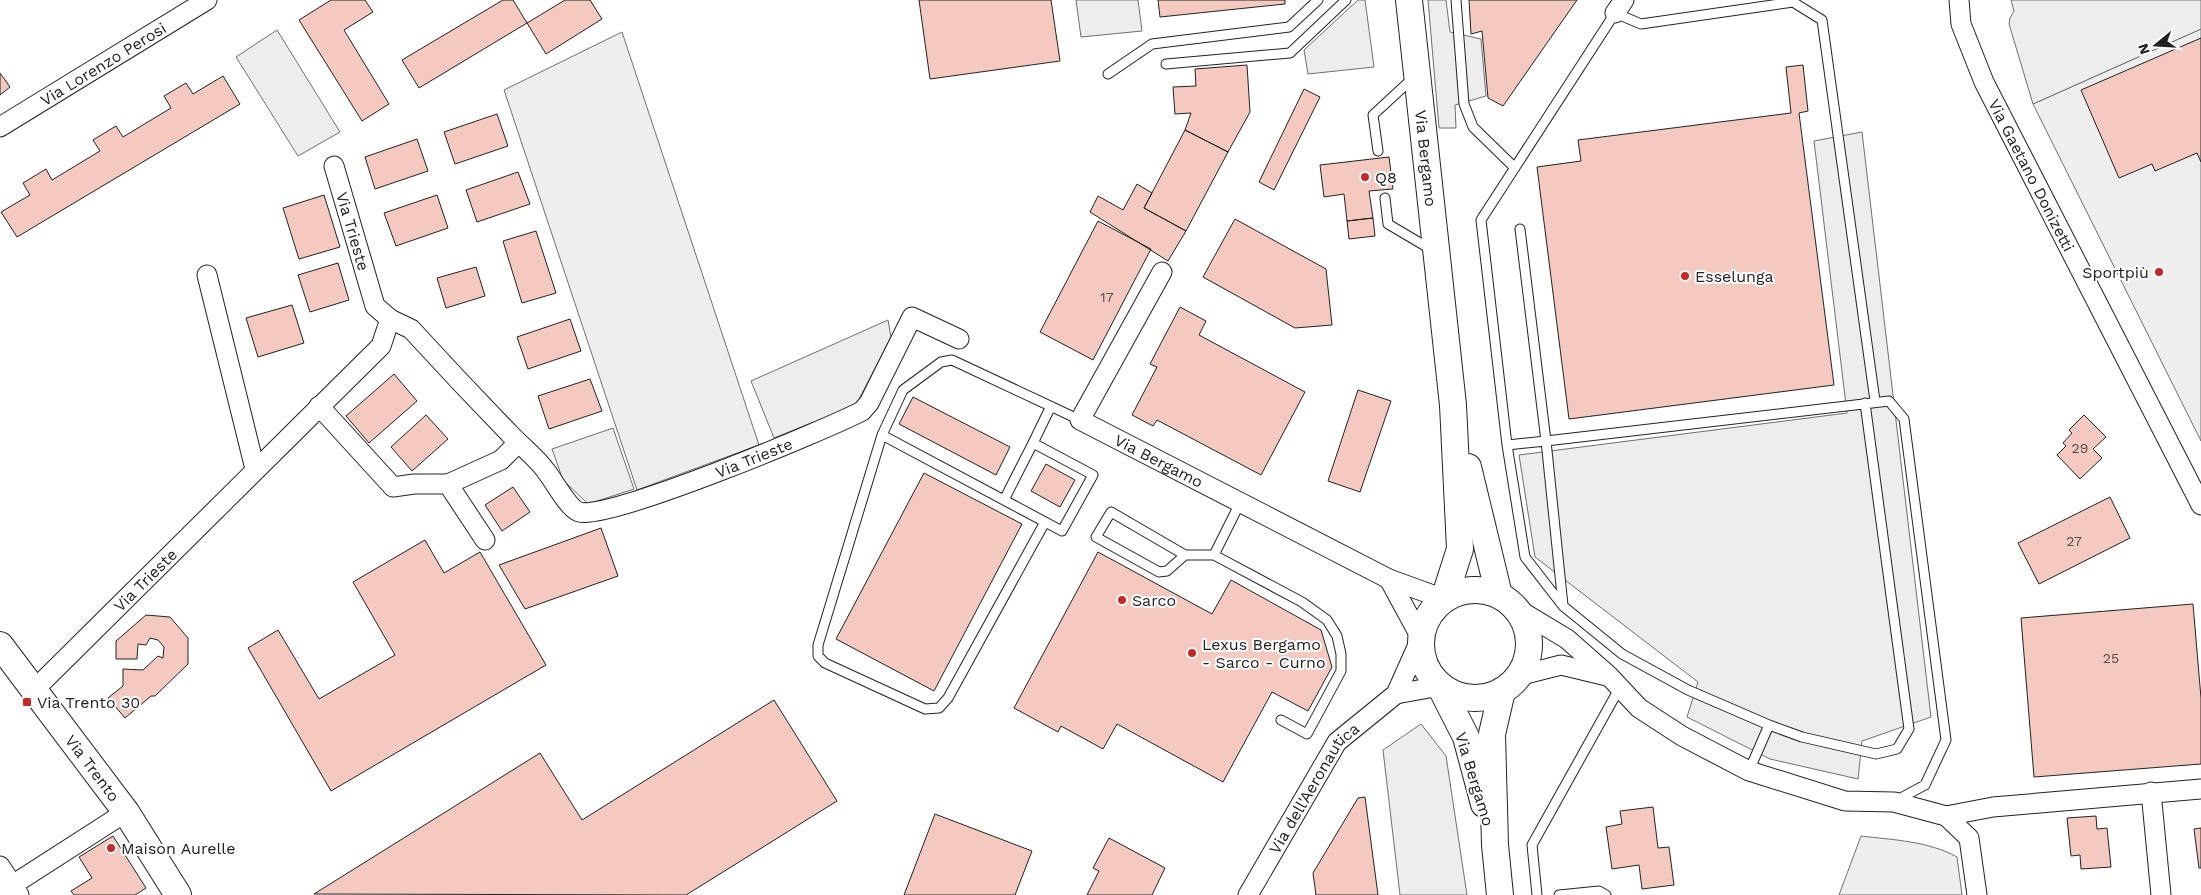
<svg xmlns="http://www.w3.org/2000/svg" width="2201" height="895" font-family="'Work Sans',sans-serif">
  <rect width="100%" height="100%" fill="#fff"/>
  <path fill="#eee" stroke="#6f6f6f" d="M 2201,29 L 2201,441 L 2033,104 Z
    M 622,32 L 759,445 L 637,490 L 504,90 Z
    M 1861,836 C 1894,840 1928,841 1957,857 L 1962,895 L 1839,895 Z"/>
  <path fill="#ededed" stroke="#6f6f6f" d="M 1076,0 L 1138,0 L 1142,31 L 1081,37 Z
    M 1358,0 L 1365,0 L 1374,67 L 1308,74 L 1304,50 Z
    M 1428,0 L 1446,0 L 1450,32 L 1481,39 L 1486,96 L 1455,105 L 1456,128 L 1439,128 Z
    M 2011,0 L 2201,0 L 2201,29 L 2033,104 L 2009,24 L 2010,18 L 2014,11 Z
    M 277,30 L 340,132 L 298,156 L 236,57 Z
    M 1862,132 L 1931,717 L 1862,741 L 1858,779 L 1770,759 L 1687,717 L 1698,682 L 1535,557 L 1519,455 L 1847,413 L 1814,141 Z
    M 888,320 L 891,337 L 856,405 L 774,438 L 751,381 Z
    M 613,428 L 634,489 L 588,504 L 563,480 L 552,449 Z
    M 1421,724 L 1446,756 L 1467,895 L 1400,895 L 1383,750 Z"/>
  <path fill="#f3c9c0" stroke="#222" d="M 331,0 L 365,0 L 373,12 L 344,30 L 389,104 L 362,121 L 299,20 Z
    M 503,0 L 513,0 L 527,23 L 419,88 L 402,60 Z
    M 565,0 L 590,0 L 602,19 L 546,54 L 527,23 Z
    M 919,0 L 1051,0 L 1060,61 L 930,79 Z
    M 1158,0 L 1285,0 L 1285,4 L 1160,17 Z
    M 1469,0 L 1577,0 L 1503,106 L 1488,98 L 1482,31 L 1471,34 Z
    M 2201,38 L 2201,162 L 2197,153 L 2155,171 L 2152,164 L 2119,178 L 2081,90 Z
    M 1247,65 L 1250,112 L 1228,152 L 1185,130 L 1191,113 L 1175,114 L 1173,87 L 1196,86 L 1195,69 Z
    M 1803,65 L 1808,111 L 1799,113 L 1834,385 L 1569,419 L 1537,167 L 1581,161 L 1578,140 L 1791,113 L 1786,67 Z
    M 0,73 L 10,87 L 0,95 Z
    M 223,76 L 240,104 L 17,237 L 1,212 L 30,195 L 23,183 L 46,169 L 52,180 L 100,151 L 93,140 L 116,126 L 123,137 L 171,108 L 164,96 L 186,83 L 193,94 Z
    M 1304,89 L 1320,97 L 1274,190 L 1259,182 Z
    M 497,114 L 508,146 L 455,164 L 444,132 Z
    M 1185,130 L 1228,152 L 1186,231 L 1144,208 Z
    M 417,139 L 428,171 L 375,189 L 365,157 Z
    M 1389,157 L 1393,189 L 1369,191 L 1373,218 L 1347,221 L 1344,194 L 1324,197 L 1320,165 Z
    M 518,172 L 530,204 L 477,222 L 466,190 Z
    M 1137,184 L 1152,193 L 1144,208 L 1186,231 L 1168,261 L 1090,212 L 1098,196 L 1123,210 Z
    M 324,195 L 340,247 L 299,259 L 283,208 Z
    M 437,195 L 448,228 L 396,246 L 384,213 Z
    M 1373,218 L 1375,236 L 1349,239 L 1347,221 Z
    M 1235,219 L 1326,269 L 1332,325 L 1295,328 L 1203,277 Z
    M 1098,221 L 1151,249 L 1093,360 L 1040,332 Z
    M 536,231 L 556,293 L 522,303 L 503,241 Z
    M 338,263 L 349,300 L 310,312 L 298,275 Z
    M 476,267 L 485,296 L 446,308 L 437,278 Z
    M 292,305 L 304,343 L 258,357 L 246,318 Z
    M 1180,307 L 1206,321 L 1199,335 L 1305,392 L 1261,475 L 1157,420 L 1153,426 L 1132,415 L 1157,367 L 1150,364 Z
    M 570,319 L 581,351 L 528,369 L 517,337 Z
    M 394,374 L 417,401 L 369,443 L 346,416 Z
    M 590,379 L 602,411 L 549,429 L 538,396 Z
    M 1358,390 L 1391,401 L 1360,492 L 1328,481 Z
    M 913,397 L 1010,447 L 996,475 L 899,424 Z
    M 426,415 L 448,439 L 412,471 L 391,447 Z
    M 2084,415 L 2106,437 L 2093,449 L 2102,458 L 2080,479 L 2057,455 L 2066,446 L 2063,443 L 2072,433 L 2069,430 Z
    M 1046,464 L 1075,480 L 1060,507 L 1031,491 Z
    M 924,473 L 1022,524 L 934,691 L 836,639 Z
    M 513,487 L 530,512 L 502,531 L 485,505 Z
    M 2110,497 L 2130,538 L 2039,584 L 2018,543 Z
    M 601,528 L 618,576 L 525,609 L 499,565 Z
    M 425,540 L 444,573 L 480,552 L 546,665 L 331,791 L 248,648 L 278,630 L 319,699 L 395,655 L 353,582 Z
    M 1098,552 L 1212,614 L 1231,580 L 1321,630 L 1332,667 L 1308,711 L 1272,692 L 1223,782 L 1117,724 L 1103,749 L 1061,726 L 1058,732 L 1014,708 Z
    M 2193,604 L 2201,698 L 2201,764 L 2034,777 L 2021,618 Z
    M 146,615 L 170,617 L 188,638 L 188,664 L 155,696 L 151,696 L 125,718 L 108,698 L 123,686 L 123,669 L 143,670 L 158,656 L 163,658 L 164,647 L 158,640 L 150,638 L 146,645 L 138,644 L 137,659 L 116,659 L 116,641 Z
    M 774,700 L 837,801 L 686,895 L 314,894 L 540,753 L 582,820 Z
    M 1365,797 L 1378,895 L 1316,895 L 1313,873 L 1358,798 Z
    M 1653,807 L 1658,848 L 1669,847 L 1674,885 L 1642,889 L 1639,865 L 1612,869 L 1606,827 L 1622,824 L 1620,811 Z
    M 935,814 L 1032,851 L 1015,895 L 904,895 Z
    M 2096,816 L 2097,829 L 2107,828 L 2111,867 L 2081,869 L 2080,855 L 2071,856 L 2067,818 Z
    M 2201,828 L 2201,868 L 2199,868 L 2194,829 Z
    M 113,836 L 146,888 L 135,895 L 74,895 L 71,891 L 92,878 L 79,857 Z
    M 1109,838 L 1165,868 L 1152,895 L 1087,895 L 1099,871 L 1093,868 Z"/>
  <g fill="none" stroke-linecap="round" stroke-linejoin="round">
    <defs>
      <path id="lane" d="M 1456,0 L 1464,104 L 1473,127 L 1515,168
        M 1166,64 L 1290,53 L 1346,0
        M 1108,74 L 1152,44 L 1289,27 L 1318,0
        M 1378,151 L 1373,115 L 1413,78
        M 1385,198 L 1388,224 L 1432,250
        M 1865,403 L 1909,729 L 1897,749 L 1876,754 L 1802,737 L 1769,725 L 1688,690 L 1622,654 L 1563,606 L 1525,557 L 1507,445 L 1481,220 L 1615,13 L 1641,24 L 1793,2 L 1822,20 L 1875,401
        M 882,435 L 1062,531 L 1093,475 L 1033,443 L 1050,408
        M 1507,445 L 1546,441 L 1520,229
        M 1004,500 L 1033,443
        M 1240,503 L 1214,555 L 1302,602 L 1327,620 L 1337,636 L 1341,654 L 1341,671 L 1307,734 L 1281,720
        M 1045,522 L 948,698 L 939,708 L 925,709 L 825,663 L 818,656 L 818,645 L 882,435 L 903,390 L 941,362 L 952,360 L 1080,420
        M 1185,555 L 1167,571 L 1159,572 L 1096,537 L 1111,512 L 1185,555 L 1214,555
        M 1563,605 L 1546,441 L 1889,401 L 1904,419 L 1946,740 L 1925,785 L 1897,800
        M 1749,771 L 1769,725
        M 1537,895 L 1532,845 L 1619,689
        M 1559,895 L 1599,891 L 1606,895"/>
      <g id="street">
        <path id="s1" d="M 1959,0 L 1961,24 L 1984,82 L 2201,505"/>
        <path d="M 1615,13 L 1624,0"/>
        <path id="s2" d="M 0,127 L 207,0"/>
        <path id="s3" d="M 334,166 L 375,306 L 390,319 L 411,329 C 443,364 476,399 509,433 C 521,446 536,457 546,471 C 554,481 568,508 579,512 C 605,522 828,429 862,411 L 869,403 L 912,317 L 959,339"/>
        <path id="s4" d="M 1162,272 L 1080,420 L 1389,579 L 1444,599"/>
        <path d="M 207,275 L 255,469"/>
        <path d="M 319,406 L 393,487 L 414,484 L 448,484 L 501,460 L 518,443"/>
        <path d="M 448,484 L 485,540"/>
        <path d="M 1514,607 L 1567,639 L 1609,676 L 1639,708 L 1682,736 L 1749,771 L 1845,801 L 1894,802 L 1946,816 L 1969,838 L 1977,895"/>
        <path d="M 1518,676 L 1561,665 L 1607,676"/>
        <path id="s5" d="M 35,689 L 381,346 L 390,319"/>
        <path d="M 1396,694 L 1440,686"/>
        <path d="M 2151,792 L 2161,895"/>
        <path d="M 1946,816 L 1993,807 L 2201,789"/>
        <path d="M 0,866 L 19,895"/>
        <path d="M 0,893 L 126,812"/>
        <path id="s6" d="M 1248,895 L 1337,742 L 1396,694 L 1421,638 L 1389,579"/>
      </g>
      <g id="secondary">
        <path id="s7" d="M 1409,0 L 1453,405 L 1460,549 L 1444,599"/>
        <path d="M 1468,467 L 1499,595"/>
        <circle cx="1475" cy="644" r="54"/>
        <path id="s8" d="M 0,645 L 126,812 L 178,895"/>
        <path d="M 1440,686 L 1466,737 L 1484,804"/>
        <path d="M 1500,895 L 1495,845 L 1492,734 L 1502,691"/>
      </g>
    </defs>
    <use href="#lane" stroke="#222" stroke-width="11"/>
    <use href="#street" stroke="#222" stroke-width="21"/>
    <use href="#secondary" stroke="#222" stroke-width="28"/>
    <use href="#lane" stroke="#fff" stroke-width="9"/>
    <use href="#street" stroke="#fff" stroke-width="19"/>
    <use href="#secondary" stroke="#fff" stroke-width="26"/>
  </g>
  <g fill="#c62828" stroke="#fff" stroke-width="2">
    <circle cx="1365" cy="177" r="5"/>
    <circle cx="2159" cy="272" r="5"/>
    <circle cx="1685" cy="276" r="5"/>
    <circle cx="1122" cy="600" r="5"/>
    <circle cx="1192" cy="653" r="5"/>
    <rect x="22" y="697" width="10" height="10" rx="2.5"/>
    <circle cx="111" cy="848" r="5"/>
  </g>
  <g text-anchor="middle" stroke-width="4" stroke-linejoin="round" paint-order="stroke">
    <g font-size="14" fill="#564c4a">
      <text x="1107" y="302">17</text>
      <text x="2080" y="453">29</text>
      <text x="2074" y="546">27</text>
      <text x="2111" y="663">25</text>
    </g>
    <g font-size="16" fill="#222" stroke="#fff">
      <text dy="6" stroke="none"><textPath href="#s2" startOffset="121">Via Lorenzo Perosi</textPath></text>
      <text dy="6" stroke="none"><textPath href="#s7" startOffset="159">Via Bergamo</textPath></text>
      <text dy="6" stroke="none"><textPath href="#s1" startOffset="191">Via Gaetano Donizetti</textPath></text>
      <text dy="6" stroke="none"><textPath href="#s3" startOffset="68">Via Trieste</textPath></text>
      <text dy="6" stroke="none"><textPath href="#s3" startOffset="622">Via Trieste</textPath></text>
      <text dy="6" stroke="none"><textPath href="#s4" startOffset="258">Via Bergamo</textPath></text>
      <text dy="6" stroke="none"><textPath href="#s5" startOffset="155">Via Trieste</textPath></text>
      <text dy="6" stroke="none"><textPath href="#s8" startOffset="154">Via Trento</textPath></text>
      <text transform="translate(1475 779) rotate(73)" y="6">Via Bergamo</text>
      <text dy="6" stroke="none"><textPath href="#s6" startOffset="126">Via dell'Aeronautica</textPath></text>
    </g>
    <g font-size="16" fill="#222" stroke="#fff" text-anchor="start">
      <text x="1375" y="183">Q8</text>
      <text x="2149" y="278" text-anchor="end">Sportpiù</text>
      <text x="1695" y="282">Esselunga</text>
      <text x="1132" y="606">Sarco</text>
      <text x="1202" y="650">Lexus Bergamo<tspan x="1202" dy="18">- Sarco - Curno</tspan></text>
      <text x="37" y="708">Via Trento 30</text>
      <text x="121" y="854">Maison Aurelle</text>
    </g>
  </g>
  <g transform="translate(2156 45) rotate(252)" stroke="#ffffff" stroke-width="4" paint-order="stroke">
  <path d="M0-4L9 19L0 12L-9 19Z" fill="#222222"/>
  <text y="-8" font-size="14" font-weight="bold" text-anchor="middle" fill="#222222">N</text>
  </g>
</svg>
